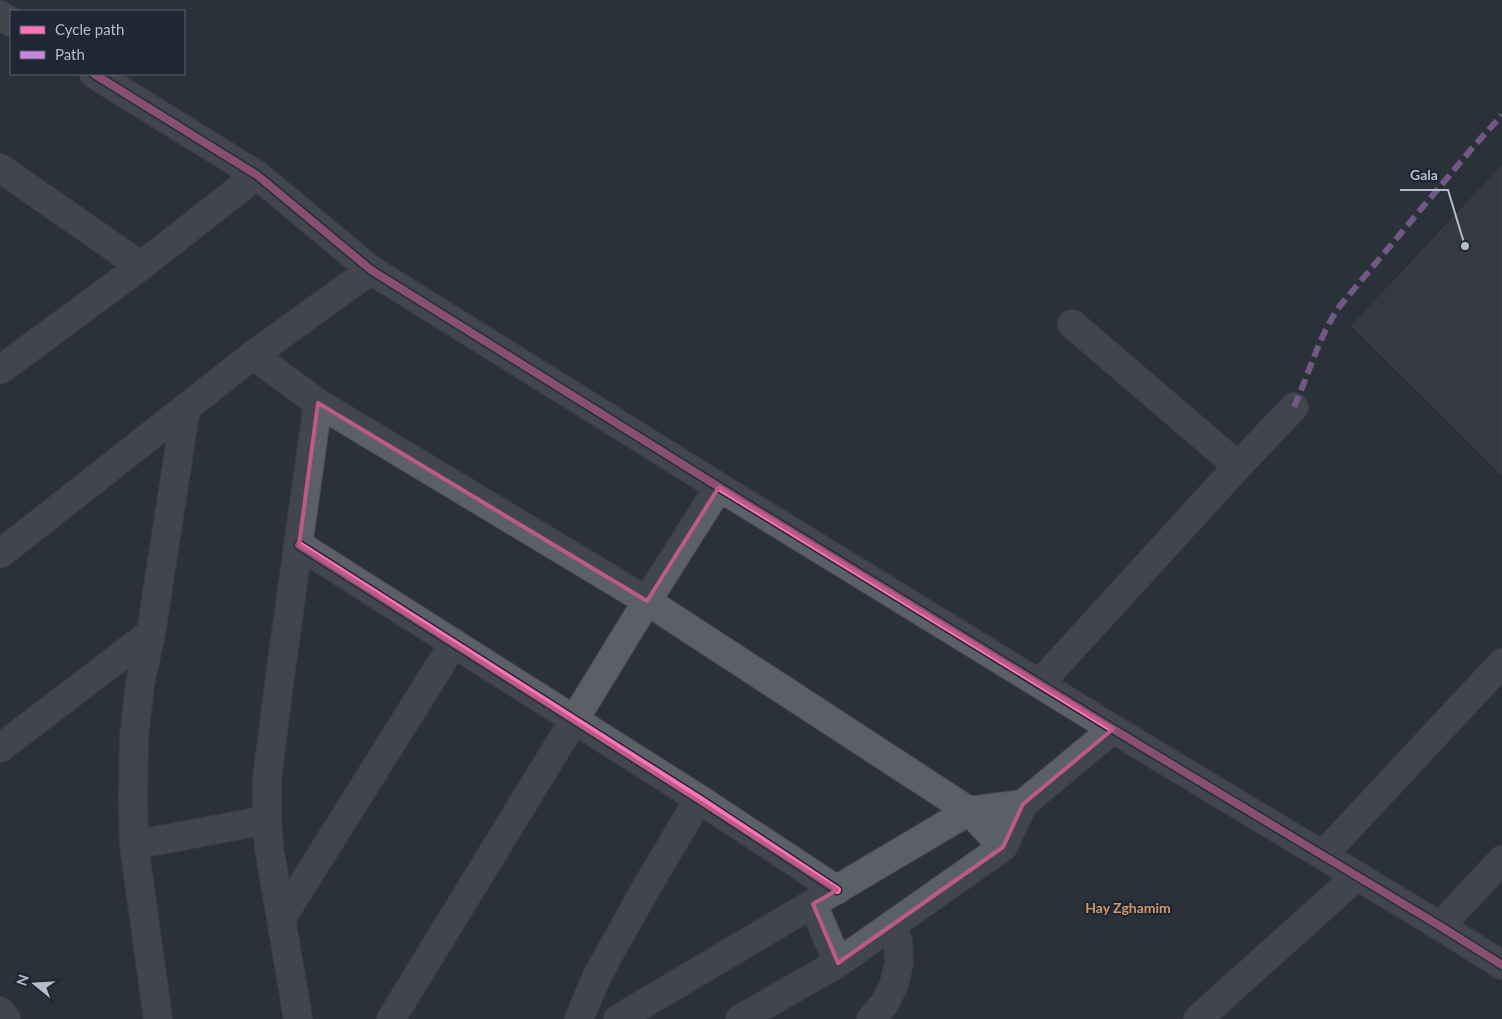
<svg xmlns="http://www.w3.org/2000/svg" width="1502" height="1019" font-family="Lato,sans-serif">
  <rect width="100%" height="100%" fill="#2b3138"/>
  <path fill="#42464d" stroke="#53585f" d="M 1502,166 L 1502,475 L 1352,326 Z"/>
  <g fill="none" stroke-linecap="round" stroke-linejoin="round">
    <defs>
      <path id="street" d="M 0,15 L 11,22
        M 94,74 L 257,175 L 371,270 L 719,487 L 1113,729 L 1440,926 L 1502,965
        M 0,168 L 141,266
        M 1072,324 L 1238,466
        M 253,355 L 318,403 L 647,601 L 969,811 L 1003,847
        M 0,370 L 141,266 L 257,175
        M 299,545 L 699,799 L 837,890
        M 0,554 L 253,355 L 371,270
        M 1040,683 L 1238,466 L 1294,407
        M 0,748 L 151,633
        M 134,845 L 267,820
        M 1323,855 L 1502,663
        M 813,904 L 838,963
        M 281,919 L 454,643
        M 1440,926 L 1502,860
        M 0,1011 L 6,1019
        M 158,1019 L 134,845 L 133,799 L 134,737 L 140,685 L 151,633 L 186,407
        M 298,1019 L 269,847 L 267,820 L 267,779 L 281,669 L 318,403
        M 391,1019 L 647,601 L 719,487
        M 579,1019 L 597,976 L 646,888 L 699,799
        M 618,1019 L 969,811 L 1023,804
        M 740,1019 L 838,963 L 1003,847 L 1023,804 L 1113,729
        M 871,1019 L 884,1004 L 894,985 L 899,963 L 898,941 L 890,927
        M 1198,1019 L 1357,876"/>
    </defs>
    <use href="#street" stroke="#494d53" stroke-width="30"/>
    <use href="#street" stroke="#5b5f66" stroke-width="28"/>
    <path stroke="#c787e3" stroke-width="6" stroke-dasharray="12 6" stroke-linecap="butt" d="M 1294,407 C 1309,374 1318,338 1339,307 L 1474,146 L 1502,115"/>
    <defs>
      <path id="cycleway" d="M 94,74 L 257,175 L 371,270 L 719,487 L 1113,729 L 1440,926 L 1502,965
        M 299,545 L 699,799 L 837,890"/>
    </defs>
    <use href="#cycleway" stroke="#1e2733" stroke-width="11"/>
    <use href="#cycleway" stroke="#fb73b8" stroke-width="8"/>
  </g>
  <path d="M0 0H1502V1019H0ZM 318,403 L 647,601 L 719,487 L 1113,729 L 1023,804 L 1003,847 L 838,963 L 813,904 L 837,890 L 299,545 Z" fill="#2b3138" fill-opacity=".55" fill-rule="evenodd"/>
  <path fill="none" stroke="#bd5a87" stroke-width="4" stroke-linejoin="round" d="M 318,403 L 647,601 L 719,487 L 1113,729 L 1023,804 L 1003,847 L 838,963 L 813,904 L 837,890 L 299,545 Z"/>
  <g text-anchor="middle" stroke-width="4.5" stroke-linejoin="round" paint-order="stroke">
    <g font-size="14" font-weight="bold" fill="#d39666" stroke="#1e2733">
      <text x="1128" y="913">Hay Zghamim</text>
    </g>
  </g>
  <path fill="none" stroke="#b5bdc9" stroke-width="2" d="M1465 246L1448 190H1400"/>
  <circle fill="#b5bdc9" stroke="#1e2733" stroke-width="2" cx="1465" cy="246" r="5"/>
  <g font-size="14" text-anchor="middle" font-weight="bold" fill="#b5bdc9" stroke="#1e2733" stroke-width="4.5" stroke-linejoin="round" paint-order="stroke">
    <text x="1424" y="180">Gala</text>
  </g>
  <rect x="10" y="10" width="175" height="65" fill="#1e2733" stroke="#5a636f"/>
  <rect x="20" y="26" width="25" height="8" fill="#fb73b8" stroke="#5a636f"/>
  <text x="55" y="35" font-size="15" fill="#b5bdc9">Cycle path</text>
  <rect x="20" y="51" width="25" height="8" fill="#c787e3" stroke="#5a636f"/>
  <text x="55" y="60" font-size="15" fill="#b5bdc9">Path</text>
  <g transform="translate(35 984) rotate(288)" stroke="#1e2733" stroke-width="4" paint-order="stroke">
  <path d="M0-4L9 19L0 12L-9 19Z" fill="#b5bdc9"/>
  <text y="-8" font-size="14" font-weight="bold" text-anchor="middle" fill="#b5bdc9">N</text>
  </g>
</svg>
